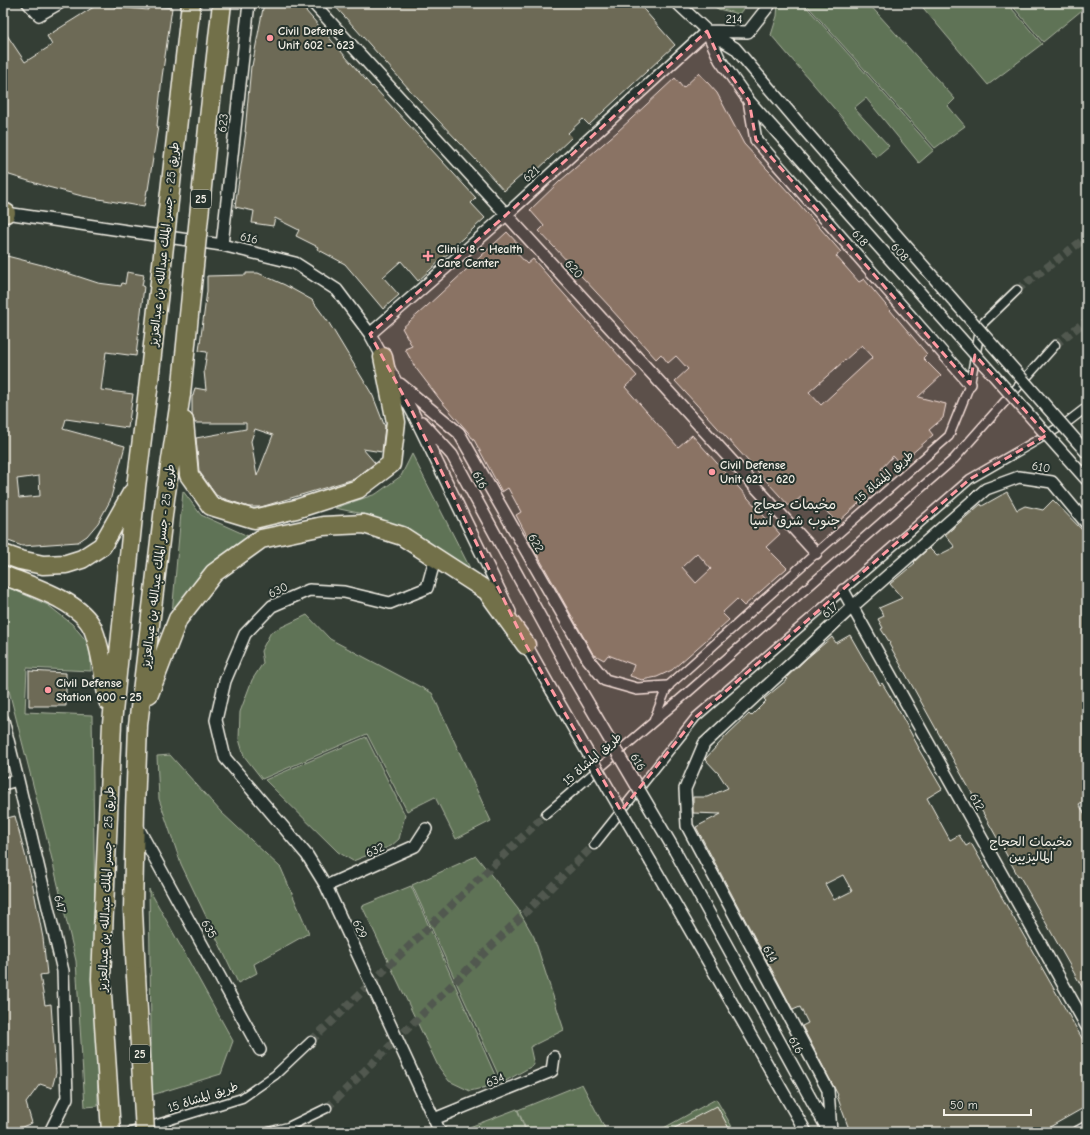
<svg xmlns="http://www.w3.org/2000/svg" width="1090" height="1135" font-family="'Comic Neue','Playpen Sans Arabic',sans-serif">
  <rect width="100%" height="100%" fill="#343e35"/>
  <filter id="ink" filterUnits="userSpaceOnUse"><feTurbulence type="fractalNoise" baseFrequency=".025" numOctaves="2"/><feDisplacementMap in="SourceGraphic" scale="8" xChannelSelector="R" yChannelSelector="G"/><feConvolveMatrix kernelMatrix="1 2 1 2 8 2 1 2 1" color-interpolation-filters="sRGB"/></filter>
  <g filter="url(#ink)">
    <path fill="#5f7356" stroke="#aab29f" d="M 709,3 L 748,3 L 739,14 L 718,9 Z
      M 778,3 L 803,3 L 934,150 L 919,163 L 866,98 L 854,108 L 889,146 L 876,157 L 771,35 L 777,16 Z
      M 805,3 L 868,3 L 955,99 L 948,106 L 965,126 L 935,148 Z
      M 919,3 L 1007,3 L 1042,44 L 988,85 Z
      M 1010,3 L 1087,3 L 1087,6 L 1043,42 Z
      M 412,454 L 471,570 L 415,533 L 363,514 L 335,508 L 376,494 L 401,476 Z
      M 183,491 L 201,515 L 248,536 L 213,561 L 172,614 Z
      M 3,585 L 48,605 L 72,624 L 90,645 L 91,671 L 27,668 L 25,712 L 92,715 L 98,1106 L 85,1107 L 76,961 L 50,851 L 7,683 L 3,675 Z
      M 307,615 L 330,639 L 432,693 L 491,821 L 456,839 L 435,797 L 407,811 L 367,734 L 262,779 L 244,756 L 239,739 L 240,712 L 252,680 L 263,663 L 261,651 L 271,632 Z
      M 366,737 L 405,815 L 399,839 L 391,846 L 353,861 L 338,852 L 265,780 Z
      M 170,755 L 221,812 L 281,868 L 309,933 L 254,964 L 257,973 L 238,983 L 181,864 L 159,799 L 157,756 Z
      M 476,856 L 518,909 L 534,937 L 564,1030 L 530,1047 L 534,1065 L 502,1083 L 412,885 Z
      M 411,886 L 499,1084 L 470,1091 L 449,1081 L 438,1066 L 362,906 Z
      M 149,889 L 233,1041 L 221,1074 L 152,1095 Z
      M 582,1084 L 607,1132 L 527,1132 L 518,1110 Z
      M 716,1099 L 735,1132 L 664,1132 L 662,1129 Z
      M 517,1109 L 526,1132 L 459,1131 Z"/>
    <path fill="#6d6b56" stroke="#f4f1e8" fill-rule="evenodd" d="M 100,3 L 111,3 L 114,7 L 148,10 L 148,5 L 172,8 L 162,77 L 157,126 L 158,126 L 148,190 L 147,190 L 144,207 L 82,196 L 48,187 L 3,173 L 3,29 L 25,62 L 52,45 L 47,36 Z
      M 264,3 L 294,3 L 306,11 L 372,87 L 373,86 L 476,198 L 471,203 L 485,218 L 452,248 L 453,249 L 418,281 L 401,261 L 383,277 L 399,295 L 383,309 L 345,264 L 317,249 L 318,247 L 296,236 L 299,230 L 275,218 L 273,226 L 252,223 L 254,211 L 235,207 L 246,132 L 245,132 L 251,66 L 252,66 Z
      M 332,3 L 638,3 L 675,45 L 589,125 L 583,119 L 568,133 L 572,137 L 528,179 L 523,174 L 504,191 L 478,162 L 417,98 L 355,28 Z
      M 699,73 L 717,93 L 744,144 L 792,196 L 841,252 L 836,256 L 859,282 L 864,279 L 927,354 L 923,358 L 941,376 L 918,397 L 946,404 L 943,418 L 929,430 L 933,435 L 900,464 L 893,456 L 881,469 L 888,477 L 837,523 L 819,503 L 813,508 L 802,496 L 790,507 L 675,381 L 688,369 L 676,356 L 668,363 L 661,354 L 656,359 L 611,309 L 611,308 L 539,231 L 544,226 L 530,210 L 560,181 L 617,132 L 675,78 L 683,88 ZM 862,345 L 873,357 L 821,405 L 809,392 Z
      M 507,232 L 520,246 L 514,250 L 527,264 L 533,259 L 637,376 L 625,387 L 670,438 L 678,447 L 692,435 L 780,534 L 766,547 L 787,568 L 744,606 L 737,599 L 722,613 L 729,620 L 672,670 L 657,677 L 642,680 L 630,676 L 634,665 L 608,655 L 604,660 L 593,654 L 534,549 L 516,515 L 521,512 L 508,488 L 502,492 L 473,438 L 472,438 L 468,432 L 441,401 L 415,367 L 405,349 L 412,346 L 402,328 L 426,307 ZM 697,553 L 711,569 L 696,583 L 682,567 Z
      M 3,255 L 46,266 L 98,283 L 121,286 L 122,283 L 125,284 L 127,272 L 144,275 L 142,286 L 144,286 L 136,356 L 106,352 L 101,390 L 133,394 L 128,428 L 66,419 L 63,429 L 125,446 L 110,501 L 98,523 L 87,536 L 78,542 L 22,546 L 3,539 L 7,526 L 6,515 L 3,515 ZM 39,476 L 40,496 L 19,498 L 17,479 Z
      M 246,273 L 258,273 L 285,285 L 312,300 L 329,323 L 373,396 L 385,427 L 382,452 L 363,449 L 375,463 L 354,479 L 261,507 L 249,507 L 222,498 L 216,495 L 199,471 L 196,438 L 246,429 L 246,423 L 195,423 L 192,414 L 192,396 L 193,396 L 195,388 L 206,390 L 204,371 L 207,352 L 199,351 L 207,291 L 207,276 L 246,275 ZM 255,429 L 273,435 L 257,476 L 251,441 Z
      M 1007,492 L 1017,510 L 1025,506 L 1043,510 L 1053,500 L 1087,535 L 1087,613 L 1084,615 L 1087,622 L 1087,799 L 1079,804 L 1087,818 L 1087,996 L 1019,875 L 1018,876 L 1005,852 L 965,781 L 889,644 L 890,643 L 881,629 L 883,628 L 878,619 L 884,616 L 879,608 L 902,598 L 890,584 L 915,563 L 914,562 L 929,548 L 937,556 L 955,547 L 945,535 L 981,504 L 982,506 Z
      M 850,635 L 871,672 L 872,671 L 880,685 L 882,683 L 899,711 L 919,748 L 918,748 L 942,789 L 927,798 L 950,840 L 959,835 L 966,846 L 971,843 L 1087,1047 L 1087,1106 L 1041,1132 L 850,1132 L 837,1096 L 838,1095 L 802,1026 L 808,1023 L 800,1007 L 793,1010 L 696,827 L 721,814 L 693,813 L 693,797 L 707,797 L 728,788 L 719,774 L 705,759 L 728,734 L 749,714 L 751,716 L 766,701 L 764,699 L 788,679 L 786,678 L 807,658 L 832,637 L 836,643 ZM 843,875 L 852,891 L 834,900 L 825,884 Z
      M 29,671 L 66,673 L 66,706 L 29,706 Z
      M 15,816 L 32,881 L 43,938 L 47,974 L 40,975 L 45,1005 L 51,1004 L 56,1073 L 52,1088 L 40,1084 L 26,1103 L 32,1123 L 10,1132 L 3,1132 L 3,847 L 8,846 L 3,828 L 3,819 Z
      M 717,1106 L 731,1132 L 667,1132 Z"/>
    <g fill="none" stroke-linecap="round" stroke-linejoin="round">
      <path stroke="#515950" stroke-width="8" stroke-dasharray="8 4" stroke-linecap="butt" d="M 1017,290 L 1087,237
        M 1055,345 L 1087,320
        M 311,1041 L 546,814
        M 327,1108 L 594,845"/>
      <defs>
        <path id="pedestrian" d="M 654,720 L 667,687 L 816,553 L 949,436 L 970,384 L 981,325 L 1017,290
          M 546,814 L 686,694 L 954,459 L 1055,345
          M 594,845 L 696,717 L 843,590 L 970,479 L 1065,424 L 1087,407
          M 131,1132 L 242,1098 L 275,1075 L 311,1041
          M 268,1132 L 288,1127 L 327,1108"/>
        <path id="minor" d="M 28,3 L 39,15 L 60,3
          M 313,3 L 816,553
          M 677,3 L 707,31 L 720,60 L 749,101 L 782,138
          M 707,31 L 735,48 L 802,127
          M 707,31 L 748,32 L 770,4 L 769,3
          M 749,101 L 756,140 L 970,384
          M 3,212 L 6,213 L 222,245 L 295,263 L 337,290 L 370,334 L 413,413 L 510,612
          M 222,245 L 249,3
          M 370,334 L 506,215 L 707,31
          M 400,384 L 459,433 L 588,659 L 605,680 L 637,689 L 667,687
          M 422,422 L 452,455 L 574,679
          M 435,559 L 427,588 L 390,603 L 344,592 L 309,590 L 272,606 L 245,634 L 225,681 L 216,720 L 225,758 L 307,855 L 326,886 L 440,1132
          M 843,590 L 1087,1027
          M 524,641 L 552,691
          M 3,720 L 18,780 L 63,971 L 67,1098 L 50,1132
          M 3,784 L 18,780
          M 136,824 L 260,1050
          M 675,851 L 829,1132
          M 651,862 L 806,1132
          M 326,886 L 415,846 L 426,829
          M 434,1119 L 552,1071 L 554,1057
          M 831,1132 L 828,1090 L 687,826 L 685,789 L 704,744 L 852,607 L 986,489 L 1019,477 L 1052,482 L 1087,524
          M 1078,1132 L 1087,1127"/>
        <path id="primary" d="M 3,213 L 6,213
          M 184,421 L 189,475 L 211,506 L 254,519 L 296,509 L 358,489 L 391,464 L 396,422 L 383,357
          M 3,554 L 20,560 L 43,565 L 66,564 L 82,559 L 102,546 L 132,493
          M 3,575 C 30,586 81,601 93,629 C 102,652 104,678 108,701
          M 149,694 L 178,619 L 214,573 L 261,539 L 323,526 L 364,524 L 402,536 L 487,591 L 526,645
          M 136,976 L 133,910 L 135,810 L 138,725 L 165,499 L 181,394
          M 111,1132 L 101,979 L 112,723 L 136,487 L 148,390"/>
      </defs>
      <use href="#pedestrian" stroke="#f4f1e8" stroke-width="11"/>
      <use href="#minor" stroke="#f4f1e8" stroke-width="14"/>
      <use href="#primary" stroke="#f4f1e8" stroke-width="21"/>
      <use href="#pedestrian" stroke="#26332d" stroke-width="8"/>
      <use href="#minor" stroke="#26332d" stroke-width="11"/>
      <use href="#primary" stroke="#726f4a" stroke-width="18"/>
      <defs>
        <path id="minor-bridge" d="M 802,127 L 1087,453
          M 782,138 L 1087,480
          M 574,679 L 675,851
          M 552,691 L 651,862"/>
        <path id="primary-bridge" d="M 148,390 L 191,3
          M 181,394 L 209,118 L 222,3
          M 136,976 L 145,1132"/>
      </defs>
      <use href="#minor-bridge" stroke="#f4f1e8" stroke-width="14" stroke-linecap="butt"/>
      <use href="#primary-bridge" stroke="#f4f1e8" stroke-width="21" stroke-linecap="butt"/>
      <use href="#minor-bridge" stroke="#26332d" stroke-width="11"/>
      <use href="#primary-bridge" stroke="#726f4a" stroke-width="18"/>
    </g>
  </g>
  <path fill="#ff9aa2" fill-opacity="0.2" stroke="#ff9aa2" stroke-width="3" stroke-dasharray="8 5" stroke-linejoin="round" d="M 707,31 L 720,60 L 749,101 L 756,140 L 970,384 L 975,355 L 1047,435 L 970,479 L 696,717 L 621,811 L 526,645 L 413,413 L 370,334 L 506,215 Z"/>
  <g fill="#ff9aa2" stroke="#26332d" stroke-width="1.5">
    <circle cx="270" cy="38" r="4"/>
    <path d="M426 250h4v4h4v4h-4v4h-4v-4h-4v-4h4z"/>
    <circle cx="712" cy="472" r="4"/>
    <circle cx="48" cy="690" r="4"/>
  </g>
  <g text-anchor="middle" stroke-width="4" stroke-linejoin="round" paint-order="stroke">
    <g fill="#26332d" stroke="#b6b8b0" stroke-width="1">
      <rect x="191" y="190" width="20" height="18" rx="3"/>
      <rect x="130" y="1045" width="20" height="18" rx="3"/>
    </g>
    <g font-size="11" font-weight="bold" fill="#f4f1e8">
      <text x="201" y="203">25</text>
      <text x="140" y="1058">25</text>
    </g>
    <g font-size="12" fill="#f4f1e8" stroke="#26332d">
      <text transform="translate(734 19) rotate(2)" y="4">214</text>
      <text transform="translate(223 123) rotate(-84)" y="4">623</text>
      <text transform="translate(531 174) rotate(-42)" y="4">621</text>
      <text transform="translate(249 238) rotate(13)" y="4">616</text>
      <text transform="translate(860 238) rotate(49)" y="4">618</text>
      <text transform="translate(164 244) rotate(-84)" y="4">طريق 25 - جسر الملك عبدالله بن عبدالعزيز</text>
      <text transform="translate(900 252) rotate(48)" y="4">608</text>
      <text transform="translate(574 269) rotate(48)" y="4">620</text>
      <text transform="translate(1041 467) rotate(11)" y="4">610</text>
      <text transform="translate(884 477) rotate(-41)" y="4">طريق المشاة 15</text>
      <text transform="translate(480 480) rotate(62)" y="4">616</text>
      <text transform="translate(536 543) rotate(60)" y="4">622</text>
      <text transform="translate(158 566) rotate(-83)" y="4">طريق 25 - جسر الملك عبدالله بن عبدالعزيز</text>
      <text transform="translate(278 590) rotate(-26)" y="4">630</text>
      <text transform="translate(830 610) rotate(-43)" y="4">617</text>
      <text transform="translate(592 759) rotate(-41)" y="4">طريق المشاة 15</text>
      <text transform="translate(638 762) rotate(59)" y="4">616</text>
      <text transform="translate(977 802) rotate(61)" y="4">612</text>
      <text transform="translate(375 850) rotate(-24)" y="4">632</text>
      <text transform="translate(106 889) rotate(-88)" y="4">طريق 25 - جسر الملك عبدالله بن عبدالعزيز</text>
      <text transform="translate(60 904) rotate(77)" y="4">647</text>
      <text transform="translate(209 929) rotate(61)" y="4">635</text>
      <text transform="translate(360 929) rotate(65)" y="4">629</text>
      <text transform="translate(770 954) rotate(62)" y="4">614</text>
      <text transform="translate(796 1045) rotate(61)" y="4">616</text>
      <text transform="translate(495 1080) rotate(-22)" y="4">634</text>
      <text transform="translate(203 1097) rotate(-18)" y="4">طريق المشاة 15</text>
    </g>
    <g font-size="12" font-weight="bold" fill="#f4f1e8" stroke="#26332d" text-anchor="start">
      <text x="278" y="35">Civil Defense<tspan x="278" dy="14">Unit 602 - 623</tspan></text>
      <text x="437" y="253">Clinic 8 - Health<tspan x="437" dy="14">Care Center</tspan></text>
      <text x="720" y="469">Civil Defense<tspan x="720" dy="14">Unit 621 - 620</tspan></text>
      <text x="56" y="687">Civil Defense<tspan x="56" dy="14">Station 600 - 25</tspan></text>
    </g>
    <g font-size="13" fill="#f4f1e8" stroke="#26332d">
      <text x="1031" y="846">مخيمات الحجاج<tspan x="1031" dy="15">الماليزيين</tspan></text>
    </g>
    <g font-size="14" fill="#f4f1e8" stroke="#26332d">
      <text x="795" y="509">مخيمات حجاج<tspan x="795" dy="16">جنوب شرق آسيا</tspan></text>
    </g>
  </g>
  <rect width="1090" height="1135" fill="none" stroke="#26332d" stroke-width="16"/>
  <rect x="8" y="8" width="1074" height="1119" fill="none" stroke="#f4f1e8" stroke-width="1.5" filter="url(#ink)"/>
  <path d="M944 1109v6h87v-6" fill="none" stroke="#f4f1e8" stroke-width="2"/>
  <text x="950" y="1109" font-size="12" fill="#f4f1e8" stroke="#26332d" stroke-width="3" paint-order="stroke">50 m</text>
</svg>
